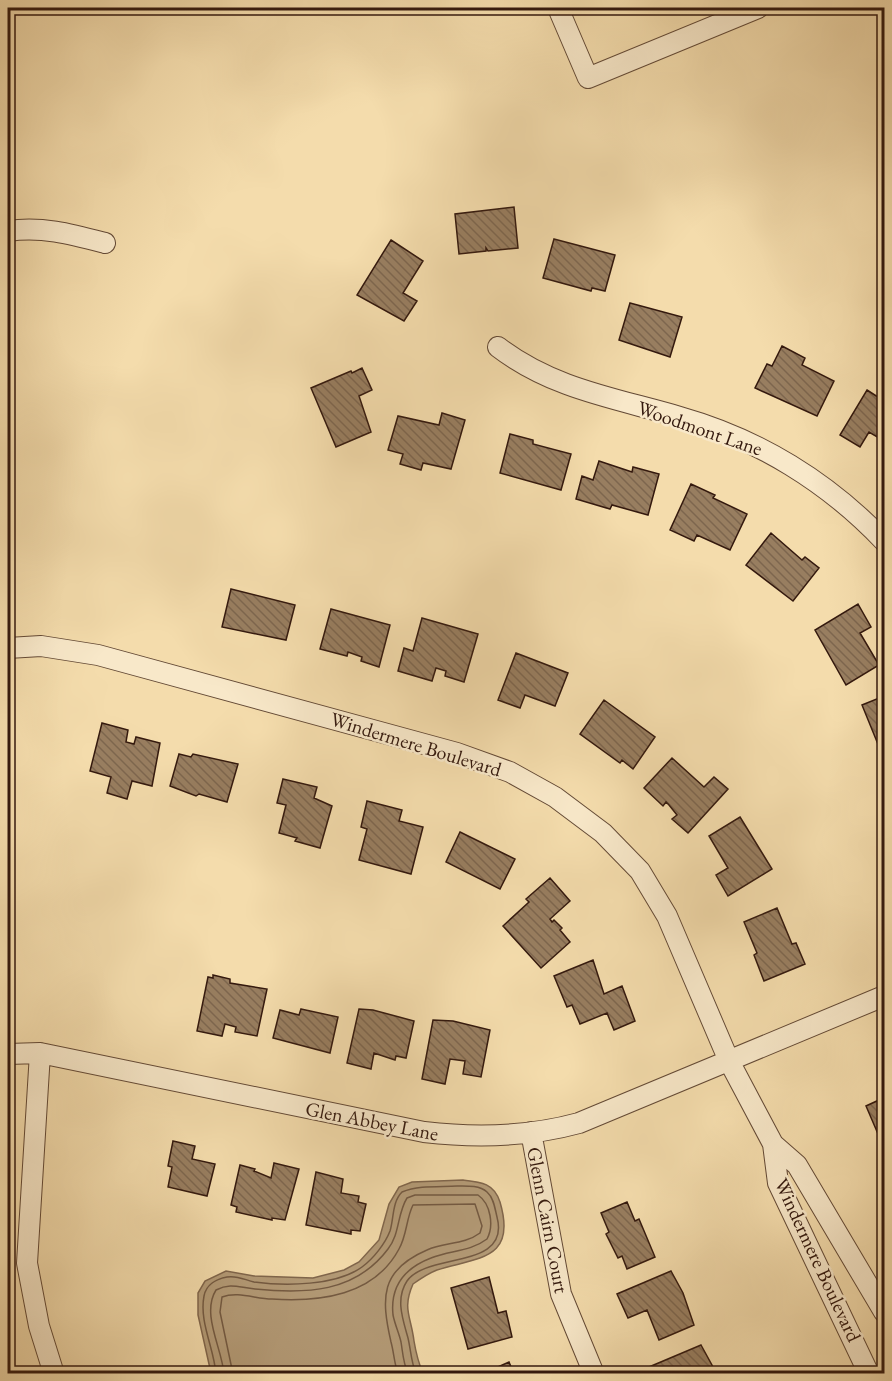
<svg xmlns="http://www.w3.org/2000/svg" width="892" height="1381" font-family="'EB Garamond',serif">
  <defs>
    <pattern id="building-back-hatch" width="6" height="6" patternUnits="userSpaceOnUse" patternTransform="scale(1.5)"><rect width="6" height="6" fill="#987e60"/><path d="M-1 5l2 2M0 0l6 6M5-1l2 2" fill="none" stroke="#7d664e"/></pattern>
  </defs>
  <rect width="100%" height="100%" fill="#f4dcac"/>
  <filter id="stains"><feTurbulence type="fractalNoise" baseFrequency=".00333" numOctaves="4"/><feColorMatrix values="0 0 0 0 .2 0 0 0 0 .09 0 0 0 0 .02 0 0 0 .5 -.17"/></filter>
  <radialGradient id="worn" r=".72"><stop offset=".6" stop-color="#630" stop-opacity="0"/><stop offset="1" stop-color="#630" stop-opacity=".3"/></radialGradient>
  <path fill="#b39a76" stroke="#80664c" stroke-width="1.5" d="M 463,1180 C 481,1182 494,1183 500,1202 C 517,1260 479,1257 437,1270 C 429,1273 420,1279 413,1284 C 402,1309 411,1316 414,1341 C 416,1353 418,1362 423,1373 L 211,1373 L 198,1315 L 198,1293 L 205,1281 L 226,1271 L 254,1276 L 313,1278 L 344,1270 L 359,1262 L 379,1240 L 389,1204 L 399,1187 L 412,1182 Z"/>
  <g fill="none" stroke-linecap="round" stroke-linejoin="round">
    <path stroke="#745a42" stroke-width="1.5" d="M 216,1374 C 214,1348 199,1322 204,1296 C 206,1285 216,1279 227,1277 C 237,1275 245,1280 254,1282 C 285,1286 336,1286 362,1267 C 373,1259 385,1244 390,1231 C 394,1218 392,1202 402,1192 C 419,1185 439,1187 457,1186 C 466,1186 479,1185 487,1192 C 494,1198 495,1209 497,1217 C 511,1270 427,1252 407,1281 C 395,1299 403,1320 408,1338 C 411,1351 411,1361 416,1374
      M 224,1374 C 222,1348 201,1314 216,1290 C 231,1282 240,1288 255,1289 C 306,1294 355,1293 388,1249 C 400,1234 397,1214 407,1198 L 415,1195 L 478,1195 C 491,1204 494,1226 487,1239 C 470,1252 450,1250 431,1258 C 405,1268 390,1286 393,1315 C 395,1325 399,1333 401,1342 C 403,1354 403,1362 408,1374
      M 233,1374 L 220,1312 L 222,1297 C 238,1291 256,1299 272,1299 C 320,1302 374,1296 399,1249 C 407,1235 406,1219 413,1205 L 475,1204 L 482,1226 L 480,1233 C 464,1245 444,1242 427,1250 C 380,1270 381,1298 391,1342 C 394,1353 394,1362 398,1374"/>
  </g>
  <path fill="url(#building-back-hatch)" stroke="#34190e" stroke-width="1.5" d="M 514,207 L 518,248 L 488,251 L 486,248 L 486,251 L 459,254 L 455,214 Z
    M 554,239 L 615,255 L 605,291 L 592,288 L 591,291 L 543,278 Z
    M 391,240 L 423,261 L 403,293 L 417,301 L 404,321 L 357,295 Z
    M 630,303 L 682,317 L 670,357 L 619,340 Z
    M 782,346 L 805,358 L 802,365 L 834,381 L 817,416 L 755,388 L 767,364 L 772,366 Z
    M 362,368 L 372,390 L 359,396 L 371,432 L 336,447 L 311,388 L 351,371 L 352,373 Z
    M 867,390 L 884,401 L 884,441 L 869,432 L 860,447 L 840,435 Z
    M 442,413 L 465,420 L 451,469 L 423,463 L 421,470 L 400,464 L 403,454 L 388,450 L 398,416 L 439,425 Z
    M 510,434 L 533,440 L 533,444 L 571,454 L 561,490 L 500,473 Z
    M 599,461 L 632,472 L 633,467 L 659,474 L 648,515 L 612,505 L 610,509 L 576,499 L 582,476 L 593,480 Z
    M 691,484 L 715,495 L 713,498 L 747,514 L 730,550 L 697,535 L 694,541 L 670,530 Z
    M 771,533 L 802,560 L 805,557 L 819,568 L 793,601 L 746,565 Z
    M 231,589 L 295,605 L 286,640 L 222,627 Z
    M 858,604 L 871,627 L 860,633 L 879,665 L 846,685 L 815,630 Z
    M 331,609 L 390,625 L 379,667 L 361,661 L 362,657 L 348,652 L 347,656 L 320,649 Z
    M 422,618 L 478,634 L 464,682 L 445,676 L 446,671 L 436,668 L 432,681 L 398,671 L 404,648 L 413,651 Z
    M 516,653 L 568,673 L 555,706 L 525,695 L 520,708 L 498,700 Z
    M 884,696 L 884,759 L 862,705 Z
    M 604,700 L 655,737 L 633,769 L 622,760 L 620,763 L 580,734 Z
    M 102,723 L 128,730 L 126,742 L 134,744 L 136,737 L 160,743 L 152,786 L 132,781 L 127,799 L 107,793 L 111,777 L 90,771 Z
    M 179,754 L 191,757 L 193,754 L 238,764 L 227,802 L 199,794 L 196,796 L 170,786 Z
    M 672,758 L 704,787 L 714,777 L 728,789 L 688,833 L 672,819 L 677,815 L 669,805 L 666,802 L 663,806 L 644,788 Z
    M 283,779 L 317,787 L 314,798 L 332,806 L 320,848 L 295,841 L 297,838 L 279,833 L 286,805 L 277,803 Z
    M 367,801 L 402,810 L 399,821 L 423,827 L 411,874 L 359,860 L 367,829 L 361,827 Z
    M 740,817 L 772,869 L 728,896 L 716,875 L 728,868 L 709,836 Z
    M 460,832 L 515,859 L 500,889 L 446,862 Z
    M 550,878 L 570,901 L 550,919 L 552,922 L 554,920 L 562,928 L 560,930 L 570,942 L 541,968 L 503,926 L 529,902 L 526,899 Z
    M 777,908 L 792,944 L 796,943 L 805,964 L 764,981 L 754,955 L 757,953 L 744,922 Z
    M 593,960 L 604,994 L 622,986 L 635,1021 L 614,1030 L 607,1013 L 580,1024 L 572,1005 L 567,1007 L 554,976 Z
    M 213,975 L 230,979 L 230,983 L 267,989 L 257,1036 L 235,1032 L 236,1027 L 225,1024 L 222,1036 L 197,1031 L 208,977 L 213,978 Z
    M 301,1009 L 338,1017 L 330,1053 L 273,1038 L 280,1010 L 299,1015 Z
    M 359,1009 L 373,1010 L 414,1021 L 406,1058 L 396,1056 L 395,1060 L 374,1053 L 371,1069 L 347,1063 Z
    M 433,1020 L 453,1021 L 490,1030 L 481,1077 L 463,1074 L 465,1061 L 450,1059 L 445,1084 L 422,1079 Z
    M 884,1094 L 884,1139 L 881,1141 L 866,1106 L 879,1100 L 878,1097 Z
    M 173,1141 L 195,1146 L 192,1159 L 215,1164 L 207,1196 L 168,1187 L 172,1167 L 168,1166 Z
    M 274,1163 L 299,1169 L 285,1220 L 272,1218 L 272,1220 L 236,1212 L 237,1207 L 231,1205 L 240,1165 L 255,1169 L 254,1171 L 271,1178 Z
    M 316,1172 L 343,1179 L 341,1193 L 359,1196 L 358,1202 L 366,1204 L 360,1231 L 351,1230 L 351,1234 L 306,1225 Z
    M 627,1202 L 635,1221 L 639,1219 L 655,1257 L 627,1269 L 622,1256 L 618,1258 L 606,1234 L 609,1232 L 601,1213 Z
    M 671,1271 L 683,1293 L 694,1325 L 659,1340 L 647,1310 L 628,1318 L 617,1294 Z
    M 489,1277 L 498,1313 L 506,1311 L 512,1337 L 468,1349 L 451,1288 Z
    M 701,1345 L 713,1367 L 713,1374 L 652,1374 L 649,1367 Z
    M 509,1362 L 514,1374 L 482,1374 Z
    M 736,1368 L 739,1374 L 723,1374 Z"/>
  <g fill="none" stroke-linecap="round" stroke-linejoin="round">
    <defs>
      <path id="minor" d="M 558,8 L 588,78 L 758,8
        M 8,231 C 42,226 71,234 105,243
        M 498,347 C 553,389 615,398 680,417 C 758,439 828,482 884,541
        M 8,648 L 41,646 L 98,655 L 457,753 L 510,772 L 555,797 L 603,833 L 640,871 L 667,916 L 729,1061 L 773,1144 L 797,1165 L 884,1312
        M 40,1053 L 27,1263 L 39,1326 L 54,1374
        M 8,1054 L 40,1053 L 424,1132 C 476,1138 528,1137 579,1123 L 884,996
        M 531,1132 L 561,1294 L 594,1374
        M 773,1144 L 778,1183 L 869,1374"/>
    </defs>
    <use href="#minor" stroke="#644a36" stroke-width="22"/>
    <use href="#minor" stroke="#f8e8c9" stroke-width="20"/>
  </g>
  <g text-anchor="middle" stroke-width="5" stroke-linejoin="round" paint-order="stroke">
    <g font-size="20" fill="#34190e" stroke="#f8e8c9">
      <text transform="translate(700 428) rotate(19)" y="7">Woodmont Lane</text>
      <text transform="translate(416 744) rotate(17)" y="7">Windermere Boulevard</text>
      <text transform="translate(372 1121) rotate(11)" y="7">Glen Abbey Lane</text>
      <text transform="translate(548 1220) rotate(79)" y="7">Glenn Cairn Court</text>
      <text transform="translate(818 1260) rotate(65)" y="7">Windermere Boulevard</text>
    </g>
  </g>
  <rect width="892" height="1381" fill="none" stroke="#f4dcac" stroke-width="30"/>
  <rect x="9" y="9" width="874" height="1363" fill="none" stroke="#34190e" stroke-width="3"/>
  <rect x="15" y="15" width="862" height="1351" fill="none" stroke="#34190e" stroke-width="1.5"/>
  <rect width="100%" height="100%" filter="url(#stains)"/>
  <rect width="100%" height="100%" fill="url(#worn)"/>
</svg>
